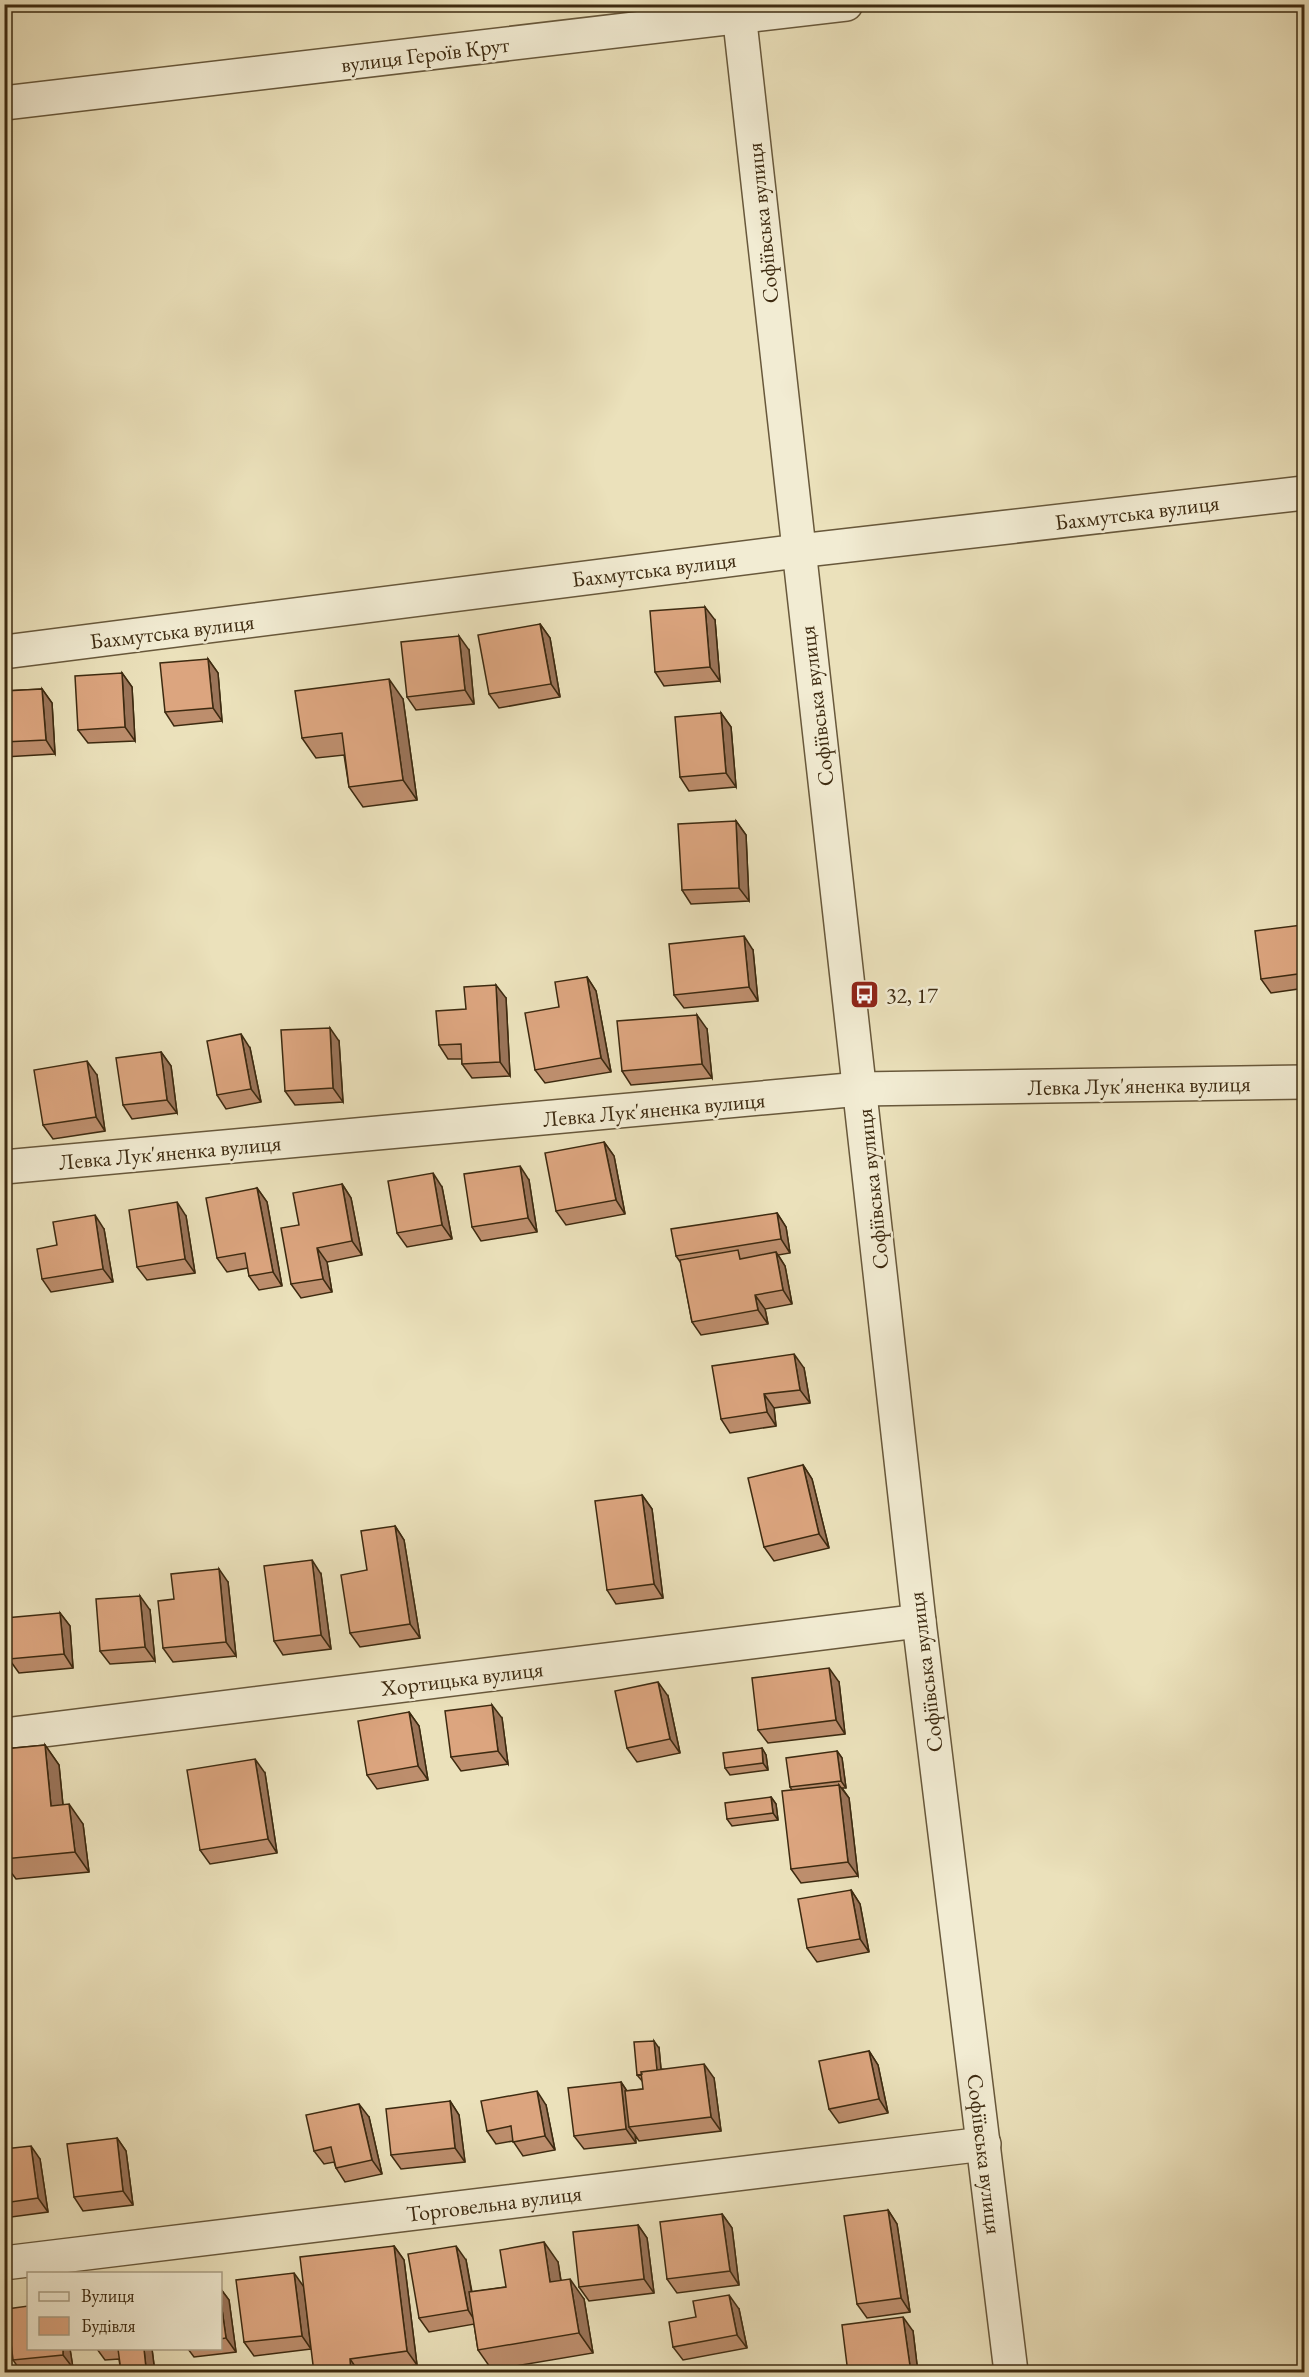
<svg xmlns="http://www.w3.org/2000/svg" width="1309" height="2377" font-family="'EB Garamond',serif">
  <rect width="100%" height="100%" fill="#ebe1bb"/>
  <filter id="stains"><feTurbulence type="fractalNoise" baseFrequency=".00333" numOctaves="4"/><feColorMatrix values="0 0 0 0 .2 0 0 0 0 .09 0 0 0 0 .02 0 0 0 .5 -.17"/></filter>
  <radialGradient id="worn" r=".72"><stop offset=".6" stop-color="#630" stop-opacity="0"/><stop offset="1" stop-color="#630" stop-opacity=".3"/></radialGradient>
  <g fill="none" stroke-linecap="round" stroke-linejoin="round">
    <defs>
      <path id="minor" d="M 4,103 L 846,4
        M 4,652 L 798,551 L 1304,493
        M 4,1167 L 860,1089 L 1304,1082
        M 4,1735 L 919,1621
        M 4,2263 L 984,2144"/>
      <path id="tertiary" d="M 738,4 L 919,1621 L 1011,2372"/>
    </defs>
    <use href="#minor" stroke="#68583b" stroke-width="36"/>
    <use href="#tertiary" stroke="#68583b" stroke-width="36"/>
    <use href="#minor" stroke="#f2ecd3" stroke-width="33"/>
    <use href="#tertiary" stroke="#f2ecd3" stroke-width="33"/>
  </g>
  <path fill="#bd8e6d" stroke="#3d2a10" stroke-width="1.5" d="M 715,620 L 720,681 L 664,686 L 655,672 Z
    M 540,624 L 550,638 L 560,697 L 499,708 L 489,694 Z
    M 469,650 L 474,704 L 416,710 L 407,697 Z
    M 208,659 L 218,673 L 222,721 L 174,726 L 165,712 Z
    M 122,673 L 132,687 L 135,741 L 88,743 L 78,730 Z
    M 42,689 L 52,703 L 55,754 L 4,757 L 4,691 Z
    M 403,699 L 417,800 L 363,807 L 349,787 L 344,755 L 316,758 L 302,738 Z
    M 721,713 L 731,727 L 736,787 L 689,791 L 680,777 Z
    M 736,821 L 746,835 L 749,901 L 691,904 L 682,890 Z
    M 1302,925 L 1305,929 L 1305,988 L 1271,993 L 1261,979 Z
    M 753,950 L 758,1001 L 684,1008 L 674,995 Z
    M 587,977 L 596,991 L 611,1072 L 545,1083 L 535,1070 L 559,1007 Z
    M 506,998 L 510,1076 L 472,1078 L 462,1064 L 462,1059 L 448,1059 L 439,1045 L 466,1009 Z
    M 707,1029 L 712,1078 L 631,1085 L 622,1071 Z
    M 339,1041 L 343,1102 L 295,1105 L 285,1091 Z
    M 250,1048 L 261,1102 L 226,1109 L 217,1095 Z
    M 161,1052 L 171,1066 L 177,1113 L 132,1119 L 123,1105 Z
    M 97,1075 L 105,1131 L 53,1139 L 43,1125 Z
    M 4,1097 L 10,1142 L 4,1142 Z
    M 604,1142 L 614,1156 L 625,1214 L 566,1225 L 556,1211 Z
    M 529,1180 L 537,1232 L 481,1241 L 472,1227 Z
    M 342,1184 L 351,1198 L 362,1255 L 327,1262 L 332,1292 L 301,1298 L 291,1284 L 299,1225 Z
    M 442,1187 L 452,1239 L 407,1247 L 397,1233 Z
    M 257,1188 L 267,1202 L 282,1286 L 259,1290 L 249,1276 L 248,1268 L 227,1272 L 217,1258 Z
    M 777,1213 L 786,1227 L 790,1253 L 778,1255 L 785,1266 L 792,1304 L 765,1309 L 768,1324 L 701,1335 L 692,1322 L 681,1263 L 676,1256 Z
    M 186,1216 L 195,1273 L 147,1280 L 137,1267 Z
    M 104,1229 L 113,1282 L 51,1292 L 42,1279 L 57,1245 Z
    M 804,1368 L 810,1403 L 774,1408 L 776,1426 L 730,1433 L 721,1419 Z
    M 803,1465 L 812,1479 L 829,1548 L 774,1561 L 764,1547 Z
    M 642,1495 L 652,1509 L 663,1598 L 616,1604 L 607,1590 Z
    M 395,1526 L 404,1540 L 420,1638 L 360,1647 L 350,1633 L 367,1570 Z
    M 321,1574 L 331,1649 L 283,1655 L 274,1641 Z
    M 228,1582 L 236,1656 L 173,1662 L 163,1648 L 174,1599 Z
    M 150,1610 L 155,1661 L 110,1664 L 100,1651 Z
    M 60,1613 L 70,1626 L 73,1668 L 19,1673 L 9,1659 Z
    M 839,1682 L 845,1734 L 768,1743 L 758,1730 Z
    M 668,1696 L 680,1753 L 637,1762 L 627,1748 Z
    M 409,1712 L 419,1726 L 428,1780 L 377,1789 L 367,1775 Z
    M 502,1718 L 508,1764 L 461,1771 L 451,1757 Z
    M 45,1745 L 59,1765 L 63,1805 L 83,1824 L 89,1872 L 16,1879 L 4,1863 L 4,1749 Z
    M 762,1748 L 766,1755 L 768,1770 L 730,1775 L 725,1768 Z
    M 837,1751 L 842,1758 L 846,1788 L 842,1788 L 849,1798 L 858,1876 L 801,1883 L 791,1869 L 792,1790 L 790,1787 Z
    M 265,1773 L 277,1853 L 210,1864 L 200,1850 Z
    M 771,1797 L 776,1804 L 778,1820 L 732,1826 L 727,1819 Z
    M 851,1890 L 860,1904 L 869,1952 L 817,1962 L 807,1948 Z
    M 659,2048 L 661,2069 L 714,2078 L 721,2131 L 639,2141 L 635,2135 L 636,2143 L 584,2149 L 574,2136 L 621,2082 L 627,2091 L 643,2089 L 643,2082 L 637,2075 Z
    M 869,2051 L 878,2065 L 888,2113 L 839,2123 L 829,2109 Z
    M 450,2101 L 459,2115 L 465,2162 L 401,2169 L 391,2155 Z
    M 546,2105 L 555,2150 L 523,2156 L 513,2141 L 496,2144 L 487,2131 Z
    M 369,2117 L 382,2174 L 345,2182 L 336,2168 L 334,2162 L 324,2164 L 314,2151 Z
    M 117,2138 L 126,2151 L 133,2205 L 83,2211 L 74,2197 Z
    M 4,2149 L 40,2159 L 48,2212 L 4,2218 Z
    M 888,2210 L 897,2224 L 910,2312 L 867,2318 L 857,2304 Z
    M 722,2214 L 732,2228 L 739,2285 L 677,2293 L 667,2279 Z
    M 638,2225 L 647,2238 L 654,2293 L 589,2301 L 579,2287 Z
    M 394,2246 L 404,2260 L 417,2365 L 359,2373 L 311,2349 L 254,2356 L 244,2342 L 304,2287 Z
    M 466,2260 L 472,2292 L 506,2287 L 558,2262 L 561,2280 L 584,2299 L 593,2353 L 492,2370 L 478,2350 L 474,2324 L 429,2332 L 419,2318 Z
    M 220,2288 L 229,2300 L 236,2352 L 194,2357 L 188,2349 L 220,2349 Z
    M 739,2309 L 747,2348 L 683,2360 L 673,2347 Z
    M 913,2331 L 918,2373 L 848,2373 Z
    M 28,2349 L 70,2349 L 73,2368 L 36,2373 L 22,2373 L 13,2360 Z
    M 97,2349 L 152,2349 L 155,2373 L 121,2373 L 119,2359 L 105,2360 Z"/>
  <path fill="#9a7459" stroke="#3d2a10" stroke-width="1.5" d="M 705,607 L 715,620 L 720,681 L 710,667 Z
    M 540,624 L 550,638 L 560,697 L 551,684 Z
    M 459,636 L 469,650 L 474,704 L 465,690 Z
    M 208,659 L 218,673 L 222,721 L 213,708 Z
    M 122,673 L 132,687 L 135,741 L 125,727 Z
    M 389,679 L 403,699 L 417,800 L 403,780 Z
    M 42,689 L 52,703 L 55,754 L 46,740 Z
    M 721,713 L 731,727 L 736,787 L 726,773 Z
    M 736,821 L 746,835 L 749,901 L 739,888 Z
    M 1302,925 L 1305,929 L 1305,944 Z
    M 744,936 L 753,950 L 758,1001 L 749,987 Z
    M 587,977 L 596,991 L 611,1072 L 601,1058 Z
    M 496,985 L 506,998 L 510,1076 L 500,1062 Z
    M 697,1015 L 707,1029 L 712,1078 L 702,1064 Z
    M 330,1028 L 339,1041 L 343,1102 L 333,1088 Z
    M 241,1034 L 250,1048 L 261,1102 L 251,1089 Z
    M 161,1052 L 171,1066 L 177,1113 L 167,1100 Z
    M 87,1061 L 97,1075 L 105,1131 L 96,1117 Z
    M 4,1097 L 10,1142 L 4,1134 Z
    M 604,1142 L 614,1156 L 625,1214 L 616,1200 Z
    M 520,1166 L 529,1180 L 537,1232 L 528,1218 Z
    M 433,1173 L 442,1187 L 452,1239 L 442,1225 Z
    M 342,1184 L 351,1198 L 362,1255 L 352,1241 Z
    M 257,1188 L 267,1202 L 282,1286 L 273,1272 Z
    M 177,1202 L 186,1216 L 195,1273 L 185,1259 Z
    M 777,1213 L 786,1227 L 790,1253 L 781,1239 Z
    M 95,1215 L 104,1229 L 113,1282 L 103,1269 Z
    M 317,1248 L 327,1262 L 332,1292 L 323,1279 Z
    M 776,1252 L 785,1266 L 792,1304 L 783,1290 Z
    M 755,1295 L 765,1309 L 768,1324 L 758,1310 Z
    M 794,1354 L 804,1368 L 810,1403 L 800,1390 Z
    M 764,1394 L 774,1408 L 776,1426 L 767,1412 Z
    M 803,1465 L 812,1479 L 829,1548 L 819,1534 Z
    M 642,1495 L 652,1509 L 663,1598 L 654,1584 Z
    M 395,1526 L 404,1540 L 420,1638 L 410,1624 Z
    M 312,1560 L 321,1574 L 331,1649 L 321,1635 Z
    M 219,1569 L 228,1582 L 236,1656 L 226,1642 Z
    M 140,1596 L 150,1610 L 155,1661 L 145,1647 Z
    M 60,1613 L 70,1626 L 73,1668 L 64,1654 Z
    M 829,1668 L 839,1682 L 845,1734 L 836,1720 Z
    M 658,1682 L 668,1696 L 680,1753 L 670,1739 Z
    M 492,1705 L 502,1718 L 508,1764 L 498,1751 Z
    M 409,1712 L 419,1726 L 428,1780 L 418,1766 Z
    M 45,1745 L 59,1765 L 65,1826 L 51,1806 Z
    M 762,1748 L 766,1755 L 768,1770 L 763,1763 Z
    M 837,1751 L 842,1758 L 846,1788 L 841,1781 Z
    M 255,1759 L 265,1773 L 277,1853 L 268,1839 Z
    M 839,1785 L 849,1798 L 858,1876 L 848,1862 Z
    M 771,1797 L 776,1804 L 778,1820 L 773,1813 Z
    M 69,1804 L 83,1824 L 89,1872 L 75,1852 Z
    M 851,1890 L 860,1904 L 869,1952 L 860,1939 Z
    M 654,2041 L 659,2048 L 662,2080 L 657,2073 Z
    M 869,2051 L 878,2065 L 888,2113 L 879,2099 Z
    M 704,2064 L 714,2078 L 721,2131 L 711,2117 Z
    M 621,2082 L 630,2096 L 629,2127 L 635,2135 L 636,2143 L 626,2129 Z
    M 537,2091 L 546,2105 L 555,2150 L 545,2136 Z
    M 450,2101 L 459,2115 L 465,2162 L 455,2148 Z
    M 359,2104 L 369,2117 L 382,2174 L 372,2160 Z
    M 117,2138 L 126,2151 L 133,2205 L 123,2191 Z
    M 31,2146 L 40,2159 L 48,2212 L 38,2198 Z
    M 888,2210 L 897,2224 L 910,2312 L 901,2298 Z
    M 722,2214 L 732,2228 L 739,2285 L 730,2271 Z
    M 638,2225 L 647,2238 L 654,2293 L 644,2279 Z
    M 544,2242 L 558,2262 L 564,2302 L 550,2282 Z
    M 394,2246 L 404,2260 L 417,2365 L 407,2351 Z
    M 456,2246 L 466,2260 L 477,2324 L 468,2310 Z
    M 294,2273 L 304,2287 L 311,2349 L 302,2336 Z
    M 570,2279 L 584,2299 L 593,2353 L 579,2333 Z
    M 220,2288 L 229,2300 L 236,2352 L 226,2338 L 220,2295 Z
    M 729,2295 L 739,2309 L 747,2348 L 737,2335 Z
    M 903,2317 L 913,2331 L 918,2373 L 914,2373 L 910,2366 Z
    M 63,2349 L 70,2349 L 73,2368 L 63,2355 Z
    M 144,2349 L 152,2349 L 155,2373 L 149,2373 L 146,2368 Z
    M 350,2359 L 359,2372 L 351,2373 Z"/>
  <path fill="#dca57f" stroke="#3d2a10" stroke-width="1.5" d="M 705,607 L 710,667 L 655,672 L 650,611 Z
    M 540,624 L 551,684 L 489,694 L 478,635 Z
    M 459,636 L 465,690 L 407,697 L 401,642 Z
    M 208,659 L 213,708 L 165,712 L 160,663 Z
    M 122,673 L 125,727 L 78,730 L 75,676 Z
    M 389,679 L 403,780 L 349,787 L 342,733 L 302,738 L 295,691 Z
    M 42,689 L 46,740 L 4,742 L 4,691 Z
    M 721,713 L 726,773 L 680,777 L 675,717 Z
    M 736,821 L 739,888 L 682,890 L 678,824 Z
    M 1302,925 L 1305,944 L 1305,973 L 1261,979 L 1255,931 Z
    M 744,936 L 749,987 L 674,995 L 669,944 Z
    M 587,977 L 601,1058 L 535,1070 L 525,1013 L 559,1007 L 555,982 Z
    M 496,985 L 500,1062 L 462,1064 L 461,1044 L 439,1045 L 436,1011 L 466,1009 L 464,987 Z
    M 697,1015 L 702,1064 L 622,1071 L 617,1021 Z
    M 330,1028 L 333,1088 L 285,1091 L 281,1030 Z
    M 241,1034 L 251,1089 L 217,1095 L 207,1041 Z
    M 161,1052 L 167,1100 L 123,1105 L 116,1058 Z
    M 87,1061 L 96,1117 L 43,1125 L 34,1070 Z
    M 604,1142 L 616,1200 L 556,1211 L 545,1153 Z
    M 520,1166 L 528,1218 L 472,1227 L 464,1174 Z
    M 433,1173 L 442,1225 L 397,1233 L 388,1181 Z
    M 342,1184 L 352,1241 L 317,1248 L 323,1279 L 291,1284 L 281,1228 L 299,1225 L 293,1193 Z
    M 257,1188 L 273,1272 L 249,1276 L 245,1253 L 217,1258 L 206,1198 Z
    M 177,1202 L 185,1259 L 137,1267 L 129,1210 Z
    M 777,1213 L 781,1239 L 676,1256 L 671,1229 Z
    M 95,1215 L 103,1269 L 42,1279 L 37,1249 L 57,1245 L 53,1222 Z
    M 738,1250 L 740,1259 L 776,1252 L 783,1290 L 755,1295 L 758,1310 L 692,1322 L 680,1260 Z
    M 794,1354 L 800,1390 L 764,1394 L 767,1412 L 721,1419 L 712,1366 Z
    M 803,1465 L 819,1534 L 764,1547 L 748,1478 Z
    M 642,1495 L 654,1584 L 607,1590 L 595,1501 Z
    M 395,1526 L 410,1624 L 350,1633 L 341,1575 L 367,1570 L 361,1531 Z
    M 312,1560 L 321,1635 L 274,1641 L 264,1566 Z
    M 219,1569 L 226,1642 L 163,1648 L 158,1601 L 174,1599 L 171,1574 Z
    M 140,1596 L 145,1647 L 100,1651 L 96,1599 Z
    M 60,1613 L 64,1654 L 9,1659 L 5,1618 Z
    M 829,1668 L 836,1720 L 758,1730 L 752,1678 Z
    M 658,1682 L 670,1739 L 627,1748 L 615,1691 Z
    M 492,1705 L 498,1751 L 451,1757 L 445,1711 Z
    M 409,1712 L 418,1766 L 367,1775 L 358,1721 Z
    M 45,1745 L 51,1806 L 69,1804 L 75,1852 L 4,1859 L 4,1749 Z
    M 762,1748 L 763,1763 L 725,1768 L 723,1753 Z
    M 837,1751 L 841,1781 L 790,1787 L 786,1758 Z
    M 255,1759 L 268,1839 L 200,1850 L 187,1770 Z
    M 839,1785 L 848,1862 L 791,1869 L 782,1791 Z
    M 771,1797 L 773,1813 L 727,1819 L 725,1803 Z
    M 851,1890 L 860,1939 L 807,1948 L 798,1899 Z
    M 654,2041 L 657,2070 L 641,2072 L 642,2074 L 637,2075 L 634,2042 Z
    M 869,2051 L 879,2099 L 829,2109 L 819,2061 Z
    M 704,2064 L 711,2117 L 629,2127 L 625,2091 L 643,2089 L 641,2072 Z
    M 621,2082 L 626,2129 L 574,2136 L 568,2088 Z
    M 537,2091 L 545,2136 L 513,2142 L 511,2126 L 487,2131 L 481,2101 Z
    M 450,2101 L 455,2148 L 391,2155 L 386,2109 Z
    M 359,2104 L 372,2160 L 336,2168 L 331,2147 L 314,2151 L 306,2115 Z
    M 117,2138 L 123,2191 L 74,2197 L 67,2144 Z
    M 31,2146 L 38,2198 L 4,2203 L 4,2149 Z
    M 888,2210 L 901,2298 L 857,2304 L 844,2216 Z
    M 722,2214 L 730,2271 L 667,2279 L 660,2222 Z
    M 638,2225 L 644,2279 L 579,2287 L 573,2232 Z
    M 544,2242 L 550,2282 L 570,2279 L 579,2333 L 478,2350 L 469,2292 L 506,2287 L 500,2250 Z
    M 394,2246 L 407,2351 L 350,2359 L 351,2373 L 314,2373 L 300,2257 Z
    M 456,2246 L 468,2310 L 419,2318 L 408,2254 Z
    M 294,2273 L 302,2336 L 244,2342 L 236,2280 Z
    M 220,2295 L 226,2338 L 220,2339 Z
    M 729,2295 L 737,2335 L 673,2347 L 669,2322 L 696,2317 L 693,2301 Z
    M 28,2306 L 28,2349 L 63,2349 L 63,2355 L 13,2360 L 7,2309 Z
    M 903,2317 L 910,2366 L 881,2370 L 881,2373 L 848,2373 L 842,2325 Z
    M 118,2349 L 144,2349 L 146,2368 L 121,2371 Z"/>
  <defs>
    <symbol id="bus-square" viewBox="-11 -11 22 22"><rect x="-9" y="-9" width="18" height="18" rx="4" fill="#8f2418" stroke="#f2ecd3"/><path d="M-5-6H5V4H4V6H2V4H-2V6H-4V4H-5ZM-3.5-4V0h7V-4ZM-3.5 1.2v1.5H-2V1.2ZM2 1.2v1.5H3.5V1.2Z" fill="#fff"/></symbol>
  </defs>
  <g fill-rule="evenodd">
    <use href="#bus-square" x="848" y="978" width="33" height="33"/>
  </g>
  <g text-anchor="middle" stroke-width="5" stroke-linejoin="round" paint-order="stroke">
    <g font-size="22" fill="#3d2a10" stroke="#f2ecd3">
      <text transform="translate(425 54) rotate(-7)" y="8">вулиця Героїв Крут</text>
      <text transform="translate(762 223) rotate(-96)" y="8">Софіївська вулиця</text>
      <text transform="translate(1137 512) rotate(-7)" y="8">Бахмутська вулиця</text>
      <text transform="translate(654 569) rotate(-7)" y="8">Бахмутська вулиця</text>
      <text transform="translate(172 631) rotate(-7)" y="8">Бахмутська вулиця</text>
      <text transform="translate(816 706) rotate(-97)" y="8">Софіївська вулиця</text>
      <text transform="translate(1139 1085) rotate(-1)" y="8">Левка Лук'яненка вулиця</text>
      <text transform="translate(654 1109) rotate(-5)" y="8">Левка Лук'яненка вулиця</text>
      <text transform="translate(170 1152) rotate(-5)" y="8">Левка Лук'яненка вулиця</text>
      <text transform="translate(872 1189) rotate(-96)" y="8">Софіївська вулиця</text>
      <text transform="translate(925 1672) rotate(-97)" y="8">Софіївська вулиця</text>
      <text transform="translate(462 1678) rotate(-7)" y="8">Хортицька вулиця</text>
      <text transform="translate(985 2154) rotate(83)" y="8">Софіївська вулиця</text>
      <text transform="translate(494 2203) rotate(-7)" y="8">Торговельна вулиця</text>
    </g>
    <g font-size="22" fill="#3d2a10" stroke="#f2ecd3" text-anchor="start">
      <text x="886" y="1003">32, 17</text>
    </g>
  </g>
  <rect width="1309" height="2377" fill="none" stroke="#ebe1bb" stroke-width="24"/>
  <rect x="6" y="6" width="1297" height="2365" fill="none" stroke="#3d2a10" stroke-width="3"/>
  <rect x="12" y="12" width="1285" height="2353" fill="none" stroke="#3d2a10" stroke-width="1.5"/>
  <rect x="27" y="2272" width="195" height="78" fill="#f2ecd3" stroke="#aa9e85" stroke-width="1.5"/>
  <rect x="39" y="2292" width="30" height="9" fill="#f2ecd3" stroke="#aa9e85" stroke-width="1.5"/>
  <text x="81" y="2302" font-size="18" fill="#3d2a10">Вулиця</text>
  <rect x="39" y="2317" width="30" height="18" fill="#dca57f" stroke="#aa9e85" stroke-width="1.5"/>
  <text x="81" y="2332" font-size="18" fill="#3d2a10">Будівля</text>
  <rect width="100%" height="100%" filter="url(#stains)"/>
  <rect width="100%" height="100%" fill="url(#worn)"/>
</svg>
